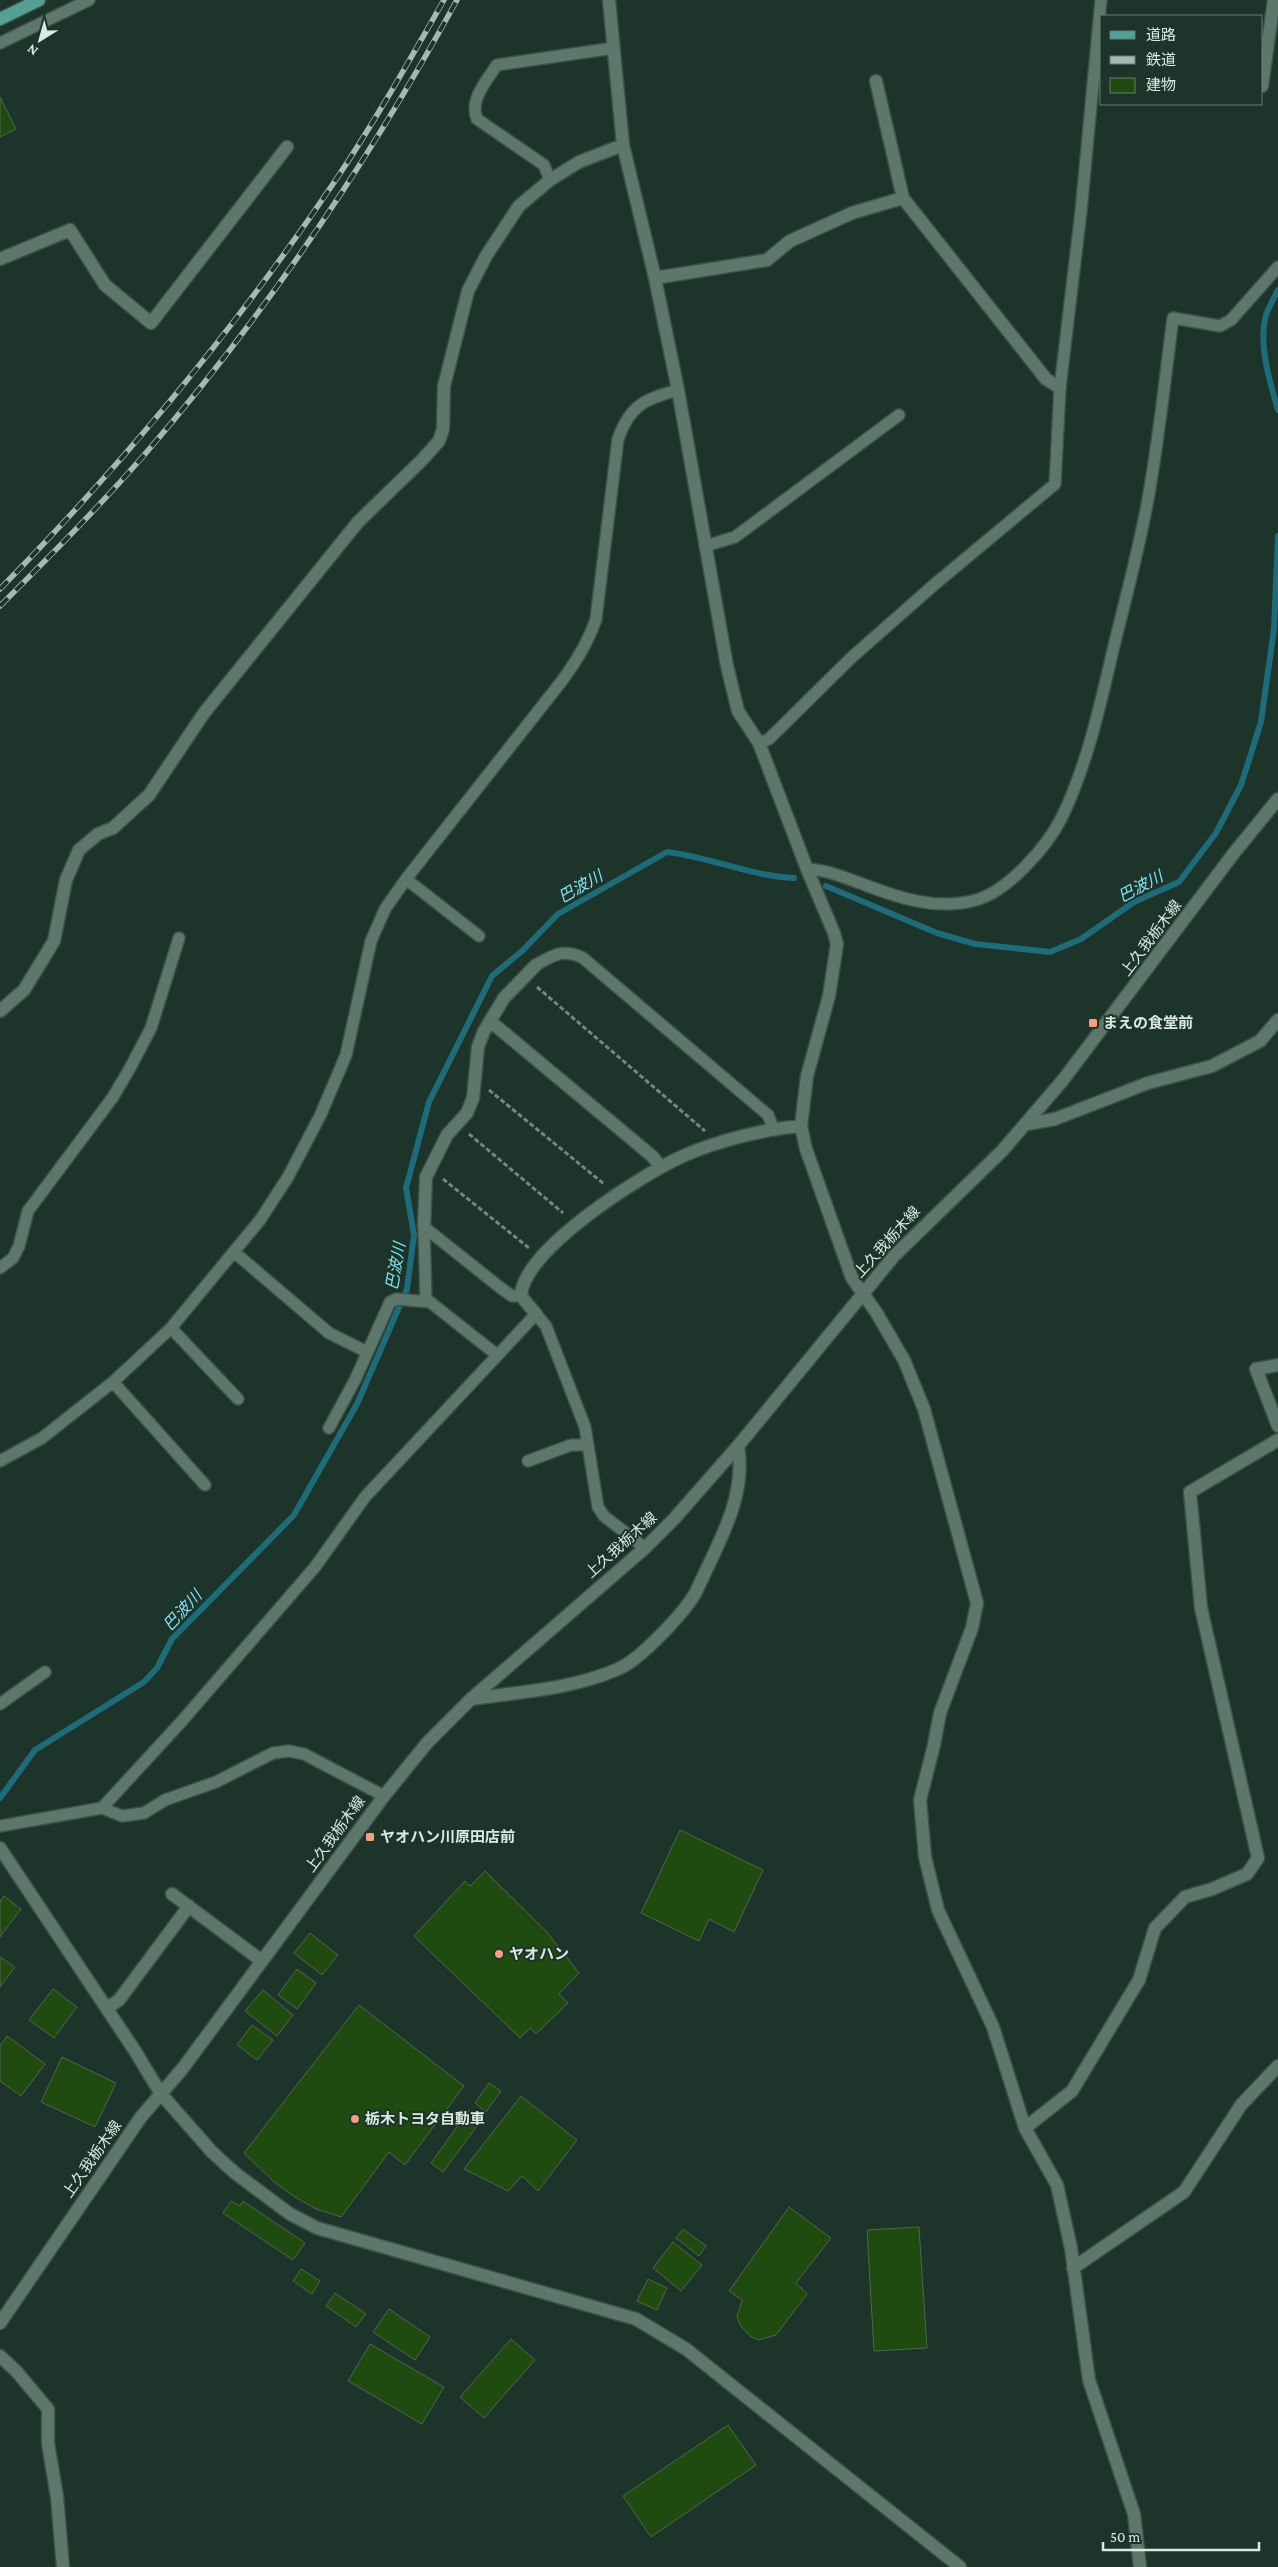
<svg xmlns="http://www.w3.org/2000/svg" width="1278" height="2567" font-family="'Crimson Pro','Noto Sans JP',serif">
  <rect width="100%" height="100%" fill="#1c342a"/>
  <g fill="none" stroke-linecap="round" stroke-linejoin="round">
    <path stroke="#206b7a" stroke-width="6" d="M 1278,290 C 1274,299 1267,309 1265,319 C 1259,348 1270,382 1278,410
      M 826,886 L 937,933 L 975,944 L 1050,952 L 1081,939 L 1134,902 L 1179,882 L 1216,833 L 1241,785 L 1261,722 L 1274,629 L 1278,536
      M 0,1798 L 35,1750 L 144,1682 L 157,1668 L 172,1639 L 294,1515 L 357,1404 L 407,1289 L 414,1235 L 406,1188 L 429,1102 L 492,976 L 522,951 L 558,914 L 667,852 C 710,857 750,876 794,878"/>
  </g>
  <path fill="#1f4b11" stroke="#546450" d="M 0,97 L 16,129 L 0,137 Z
    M 680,1830 L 763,1870 L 734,1932 L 709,1919 L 699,1941 L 641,1913 Z
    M 485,1871 L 546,1931 L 579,1973 L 559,1994 L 568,2003 L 536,2034 L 530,2028 L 520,2038 L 414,1936 L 465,1881 L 470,1886 Z
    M 4,1896 L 21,1909 L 0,1937 L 0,1901 Z
    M 310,1933 L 338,1955 L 322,1975 L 294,1953 Z
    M 0,1957 L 15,1967 L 0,1987 Z
    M 297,1969 L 316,1983 L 297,2009 L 278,1995 Z
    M 53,1989 L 77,2007 L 54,2038 L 29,2020 Z
    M 263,1990 L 293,2015 L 277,2036 L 245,2011 Z
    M 359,2005 L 464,2086 L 405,2165 L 389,2152 L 341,2217 L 316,2209 L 295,2197 L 274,2182 L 244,2153 Z
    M 252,2025 L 273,2040 L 257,2060 L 237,2045 Z
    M 7,2036 L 45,2064 L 21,2096 L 0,2081 L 0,2046 Z
    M 62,2057 L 116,2083 L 95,2127 L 41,2102 Z
    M 489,2083 L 501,2091 L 486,2112 L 475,2103 Z
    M 521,2096 L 577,2140 L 538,2191 L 522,2176 L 508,2191 L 464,2169 Z
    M 469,2110 L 482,2119 L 443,2172 L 431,2163 Z
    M 231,2201 L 240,2206 L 243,2201 L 305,2243 L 293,2260 L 223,2213 Z
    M 789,2207 L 831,2238 L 796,2283 L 807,2294 L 776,2335 L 759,2340 L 751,2337 L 740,2325 L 737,2317 L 742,2300 L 729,2291 Z
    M 919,2227 L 927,2348 L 874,2351 L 867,2230 Z
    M 683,2229 L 706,2246 L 699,2256 L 676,2238 Z
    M 673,2242 L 702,2265 L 681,2291 L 653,2268 Z
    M 301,2269 L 320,2281 L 312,2294 L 293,2281 Z
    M 648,2279 L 667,2288 L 657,2310 L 637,2301 Z
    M 335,2293 L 366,2314 L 356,2327 L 326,2306 Z
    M 389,2309 L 430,2337 L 415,2360 L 373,2332 Z
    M 511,2339 L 535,2360 L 484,2418 L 460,2397 Z
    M 370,2344 L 444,2387 L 422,2424 L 348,2381 Z
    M 728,2425 L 756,2465 L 651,2537 L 623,2496 Z"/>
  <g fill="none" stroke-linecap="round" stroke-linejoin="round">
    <defs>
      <path id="lane" d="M 0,43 L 89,0
        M 550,180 L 544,165 L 477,119 C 469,100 487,80 497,65 L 614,48
        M 705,546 L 735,537 L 899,415
        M 759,743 L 769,739 L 851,658 L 935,584 L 1055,484 L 1060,388 L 1081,211 L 1101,0
        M 807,869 C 828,870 846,878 865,885 C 899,898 936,910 972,901 C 1006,894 1047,847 1062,817 C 1087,765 1100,706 1113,650 C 1125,600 1139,550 1148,499 C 1159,439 1165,378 1173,318 L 1220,326 L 1231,320 L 1278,267
        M 406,879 L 479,936
        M 536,965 C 553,955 564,948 583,958 L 768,1115 L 774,1130
        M 424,1227 L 502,1289 L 512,1296 L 521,1296
        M 424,1227 L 426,1301
        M 234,1252 L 329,1333 L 367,1352
        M 0,1268 L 13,1258 L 19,1246 L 28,1211 L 113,1097 L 130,1068 L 151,1028 L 179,938
        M 171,1328 L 238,1399
        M 113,1382 L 205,1485
        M 329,1428 L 355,1380 L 390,1302 L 396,1299 L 430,1302 L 497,1355
        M 0,1461 L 42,1438 L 113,1382 L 171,1328 L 260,1220 L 288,1177 L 321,1114 L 346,1055 L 371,941 L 385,909 L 406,879 L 561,682 C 576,662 588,643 596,619 L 618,439 C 630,405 645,399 678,390
        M 528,1461 L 571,1445 L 588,1445
        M 0,1704 L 45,1672
        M 102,1808 L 182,1721 L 315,1567 L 365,1497 L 536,1314 L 546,1326 L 585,1427 L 598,1507 L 604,1516 L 645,1548
        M 0,1826 L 102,1808 L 122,1816 L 144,1813 L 165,1800 L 216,1782 L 273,1753 L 289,1751 L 304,1754 L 384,1796"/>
      <path id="street" d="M 609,0 L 623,145 L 655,278 L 678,390 L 727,666 L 738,711 L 759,743 L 807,869 L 834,933 L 837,944 L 829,996 L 807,1076 L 801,1126 L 806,1149 L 852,1278 L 876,1312 L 904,1360 L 924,1409 L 977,1603 L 972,1628 L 940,1713 L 934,1745 L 920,1800 L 925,1857 L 938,1910 L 993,2027 L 1025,2128
        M 876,81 L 903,198 L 1046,379 L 1060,388
        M 1262,86 L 1274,0
        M 0,259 L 70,230 L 105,285 L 151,323 L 287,147
        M 655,278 L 767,260 L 790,241 L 852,213 L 903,198
        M 0,1011 L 24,990 L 54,941 L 66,880 L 79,850 L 98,834 L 113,828 L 149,795 L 204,713 L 358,522 L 422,460 L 439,441 L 443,429 L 444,386 L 468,291 L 486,256 L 519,206 L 550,180 L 579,162 L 623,145
        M 490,1021 L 652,1156 L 661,1167
        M 1027,1124 L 1055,1119 L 1148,1083 L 1212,1066 L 1260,1041 L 1278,1020
        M 424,1227 L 426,1177 L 447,1135 L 467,1113 L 473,1098 L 478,1047 L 484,1031 L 504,998 L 536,965
        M 536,1314 L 521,1296 C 522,1250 643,1174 683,1156 C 717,1141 764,1129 801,1126
        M 1278,1365 L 1256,1369 L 1278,1426
        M 471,1699 C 519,1692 573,1689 618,1669 C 640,1660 684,1613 696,1592 C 717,1545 747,1498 738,1446
        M 172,1894 L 262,1961
        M 107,2008 L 119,2000 L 189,1906
        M 1073,2268 L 1184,2192 L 1241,2105 L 1278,2066
        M 0,2356 L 17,2372 L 48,2409 L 48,2443 L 57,2497 L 63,2567
        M 1140,2567 L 1134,2514 L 1089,2380 L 1071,2248 L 1057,2185 L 1025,2128 L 1072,2091 L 1139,1980 L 1155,1928 L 1185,1897 L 1212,1889 L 1247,1874 L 1258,1858 L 1201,1608 L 1190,1492 L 1278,1440"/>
      <path id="secondary" d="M 0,1848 L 135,2051 L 161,2094 L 212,2152 L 235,2173 L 290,2214 L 317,2228 L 636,2319 L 686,2349 L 960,2567
        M 0,2323 L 141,2117 L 183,2068 L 384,1796 L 427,1743 L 471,1699 L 645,1548 L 674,1519 L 738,1446 L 894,1256 L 1002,1151 L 1063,1080 L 1234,853 L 1278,799"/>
      <path id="primary" d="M 0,19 L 39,0"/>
    </defs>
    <use href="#lane" stroke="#3c5148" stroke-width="14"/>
    <use href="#street" stroke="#3c5148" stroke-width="15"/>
    <use href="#secondary" stroke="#3c5148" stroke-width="15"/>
    <use href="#primary" stroke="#3c5148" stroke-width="15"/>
    <path stroke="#73877e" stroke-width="3" stroke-dasharray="5 2.5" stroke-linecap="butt" d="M 537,987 L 705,1131
      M 489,1090 L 604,1184
      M 469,1134 L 563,1213
      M 443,1179 L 529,1248"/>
    <use href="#lane" stroke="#5e776b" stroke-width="11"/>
    <use href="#street" stroke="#5e776b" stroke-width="12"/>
    <use href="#secondary" stroke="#5e776b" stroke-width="12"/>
    <use href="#primary" stroke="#54a097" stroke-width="12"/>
    <defs>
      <path id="rail" d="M 0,589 C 124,463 236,328 335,181 C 374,123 409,61 444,0
        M 0,606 C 50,556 99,507 145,454 C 265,315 369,161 457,0"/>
    </defs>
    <use href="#rail" stroke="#a7b8b0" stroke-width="5.5"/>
    <use href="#rail" stroke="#1c342a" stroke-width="4" stroke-dasharray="11" stroke-linecap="butt"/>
  </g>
  <g fill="#f39f84" stroke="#1c342a" stroke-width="2">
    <rect x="1088" y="1018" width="10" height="10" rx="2.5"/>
    <rect x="365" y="1832" width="10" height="10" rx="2.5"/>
    <circle cx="499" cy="1954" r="5"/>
    <circle cx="355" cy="2119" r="5"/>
  </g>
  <g text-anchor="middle" stroke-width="4" stroke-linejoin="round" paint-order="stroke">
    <g font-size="15" fill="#dbe9e2" stroke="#1c342a">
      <text transform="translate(1151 938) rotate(-53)" y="5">上久我栃木線</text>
      <text transform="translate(887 1242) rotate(-48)" y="5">上久我栃木線</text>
      <text transform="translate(621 1545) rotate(-42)" y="5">上久我栃木線</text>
      <text transform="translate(335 1834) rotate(-54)" y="5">上久我栃木線</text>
      <text transform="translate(92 2159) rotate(-55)" y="5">上久我栃木線</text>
    </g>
    <g font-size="15" font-weight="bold" fill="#dbe9e2" stroke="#1c342a" text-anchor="start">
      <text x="1103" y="1028">まえの食堂前</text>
      <text x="380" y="1842">ヤオハン川原田店前</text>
      <text x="509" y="1959">ヤオハン</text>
      <text x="365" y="2124">栃木トヨタ自動車</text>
    </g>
    <g font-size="16" font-style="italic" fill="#84e0f5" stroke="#1c342a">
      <text transform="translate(580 886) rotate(-30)" y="6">巴波川</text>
      <text transform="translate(1140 886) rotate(-28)" y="6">巴波川</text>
      <text transform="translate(395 1266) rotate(-80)" y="6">巴波川</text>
      <text transform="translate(182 1610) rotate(-47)" y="6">巴波川</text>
    </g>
  </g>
  <rect x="1100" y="15" width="162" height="90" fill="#1c342a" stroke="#687c74"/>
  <rect x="1110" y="31" width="25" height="8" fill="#54a097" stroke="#687c74"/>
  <text x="1146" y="40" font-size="15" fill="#dbe9e2">道路</text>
  <rect x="1110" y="56" width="25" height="8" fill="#a7b8b0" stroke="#687c74"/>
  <text x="1146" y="65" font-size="15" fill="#dbe9e2">鉄道</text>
  <rect x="1110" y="78" width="25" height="15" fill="#1f4b11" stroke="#687c74"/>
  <text x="1146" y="90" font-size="15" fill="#dbe9e2">建物</text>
  <g transform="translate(40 40) rotate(217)" stroke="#1c342a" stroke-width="4" paint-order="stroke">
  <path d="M0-4L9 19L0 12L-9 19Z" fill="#dbe9e2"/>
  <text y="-8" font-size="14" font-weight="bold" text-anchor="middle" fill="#dbe9e2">N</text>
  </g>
  <path d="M1103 2542v8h156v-8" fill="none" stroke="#dbe9e2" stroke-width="2.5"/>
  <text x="1110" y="2542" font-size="15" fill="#dbe9e2" stroke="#1c342a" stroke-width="4" paint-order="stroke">50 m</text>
</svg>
